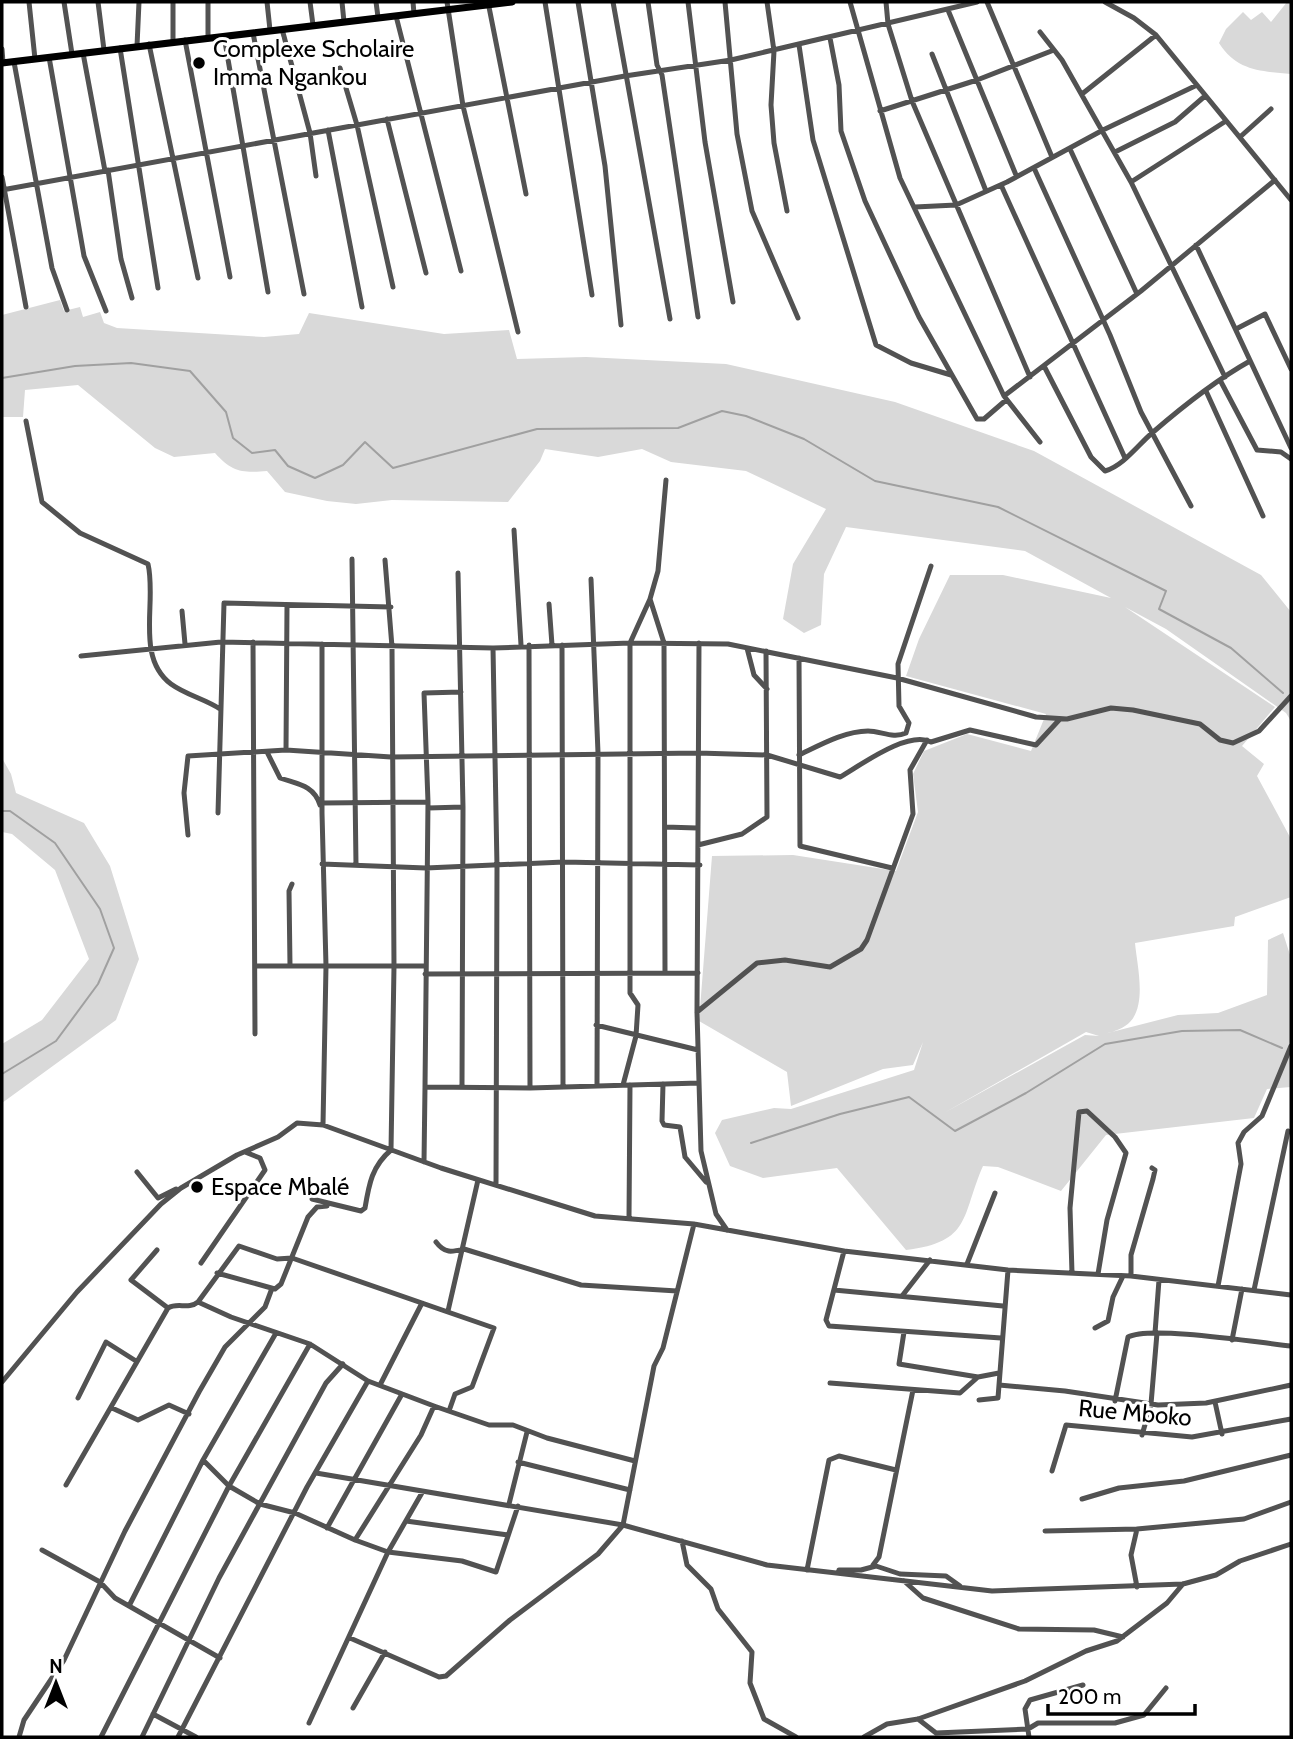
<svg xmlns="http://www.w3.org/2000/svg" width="1293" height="1739" font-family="Cabin,sans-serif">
  <rect width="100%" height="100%" fill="#fff"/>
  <path fill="#d9d9d9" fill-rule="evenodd" d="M 1287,2 L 1291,2 L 1291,74 C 1260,71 1237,71 1219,43 L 1226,29 L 1243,12 L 1251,20 L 1262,12 L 1271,22 Z
    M 60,300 L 64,311 L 80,307 L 83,317 L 100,312 L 104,323 L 117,328 L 264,337 L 299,334 L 309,313 L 444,334 L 509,330 L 517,359 L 586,357 L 726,364 L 895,402 L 1034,451 L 1261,575 L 1291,612 L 1291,721 L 1286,713 L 1166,629 L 1125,607 L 1275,707 L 1242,746 L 1264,764 L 1257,776 L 1291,839 L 1291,897 L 1235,917 L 1234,926 L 1135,943 C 1137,966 1149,1011 1125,1026 C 1118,1031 1107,1033 1100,1035 L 1178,1015 L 1218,1013 L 1267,995 L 1268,940 L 1283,933 L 1291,958 L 1291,1087 L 1267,1089 L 1254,1118 L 1106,1135 L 1061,1191 L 998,1167 L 983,1166 C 961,1216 972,1242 906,1250 L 837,1168 L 763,1178 L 730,1166 L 715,1133 L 722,1120 L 774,1108 L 791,1109 L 914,1070 L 923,1042 L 913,1065 L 883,1069 L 791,1106 L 787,1072 L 699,1021 L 712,856 L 793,855 L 896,871 L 918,812 L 913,774 L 924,751 L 967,734 L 1031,751 L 1046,714 L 906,676 L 919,639 L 950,575 L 1003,575 L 1111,598 L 1025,551 L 846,527 L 824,574 L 821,625 L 804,633 L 783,619 L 793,564 L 826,509 L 746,471 L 671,462 L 642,449 L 598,457 L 545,449 L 540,461 L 508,502 L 392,500 L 356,504 L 327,501 L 285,492 L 267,471 C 242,473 232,472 215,453 L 174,457 L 155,448 L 78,385 L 25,390 L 23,417 L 2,417 L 2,315 ZM 1086,1032 L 1099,1036 L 1085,1035 L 944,1113 Z
    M 2,758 L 11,774 L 16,793 L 84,823 L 110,866 L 139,959 L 116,1020 L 2,1103 L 2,1044 L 42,1020 L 89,959 L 55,870 L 12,834 L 2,832 Z"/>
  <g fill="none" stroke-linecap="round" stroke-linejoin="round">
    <path stroke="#a0a0a0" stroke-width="2" d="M 2,378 L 75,366 L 131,363 L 190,371 L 226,412 L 233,438 L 252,453 L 275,450 L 288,466 L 315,478 L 343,465 L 365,442 L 393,468 L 537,429 L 678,428 L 722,411 L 746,416 L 804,439 L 875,481 L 998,507 L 1166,591 L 1159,609 L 1231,648 L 1283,693
      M 2,811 L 10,811 L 55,843 L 100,909 L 114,948 L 98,984 L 56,1041 L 2,1074
      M 751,1143 L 840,1114 L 909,1097 L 955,1131 L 1026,1093 L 1105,1044 L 1182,1031 L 1240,1030 L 1282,1048"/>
    <path stroke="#525252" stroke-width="5" d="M 29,2 L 35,59
      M 64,2 L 72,54
      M 98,2 L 104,50
      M 173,2 L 173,41
      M 267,2 L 270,30
      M 310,2 L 313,25
      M 342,2 L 344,22
      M 376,2 L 378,17
      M 413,2 L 414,14
      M 447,2 L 463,106 L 518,332
      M 488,2 L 526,194
      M 545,2 L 592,295
      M 578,2 L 605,166 L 621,325
      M 613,2 L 670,319
      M 648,2 L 657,65 L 662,75 L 698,317
      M 688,2 L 705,142 L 733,302
      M 725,2 L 737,134 L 752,211 L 798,318
      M 767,2 L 774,51 L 771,105 L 774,143 L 787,211
      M 850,2 L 900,178 L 1004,396 L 1040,442
      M 886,2 L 888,24 L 912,101 L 1030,377
      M 987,2 L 1052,157
      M 1105,2 L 1134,18 L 1156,35 L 1291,200
      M 948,10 L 1016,175
      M 396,16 L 461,271
      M 282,29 L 310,133 L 316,176
      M 1040,32 L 1062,60 L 1131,182 L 1225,377
      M 253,33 L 304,294
      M 224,36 L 268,292
      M 208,38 L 208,2
      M 830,38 L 839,85 L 841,131 L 865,201 L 919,317 L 977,419 L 984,419 L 1006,400
      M 185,40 L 230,277
      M 149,44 L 198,278
      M 799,45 L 813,140 L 876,345 L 911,363 L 951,375
      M 137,46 L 139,2
      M 120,48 L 158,288
      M 2,49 L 3,63
      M 83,53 L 105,171
      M 932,54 L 986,191
      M 49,57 L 84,256 L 106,311
      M 14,62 L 52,268 L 67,310
      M 340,68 L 357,125 L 393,287
      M 1082,94 L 1156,35
      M 880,111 L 977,80 L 1054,50
      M 387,119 L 426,273
      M 328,130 L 362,307
      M 1240,137 L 1271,109
      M 1070,149 L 1137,294
      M 1115,152 L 1175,122 L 1205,96
      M 1034,168 L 1110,335 L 1141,412 L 1191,506
      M 108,170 L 121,259 L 132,298
      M 2,177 L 26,307
      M 1131,182 L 1226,121
      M 1001,185 L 1125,458
      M 2,190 L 625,76 L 731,60 L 977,2
      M 915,207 L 956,205 L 1007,182 L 1103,130 L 1195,86
      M 1196,245 L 1291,448
      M 1236,329 L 1265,314 L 1291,369
      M 1044,366 L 1091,457 L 1105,471 C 1123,466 1138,445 1152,433 C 1182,407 1216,380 1250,361
      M 1220,380 L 1257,450 L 1281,452 L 1291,459
      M 1206,391 L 1263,516
      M 1004,396 L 1141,291 L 1275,180
      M 26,421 L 42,502 L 80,533 L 148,564 C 157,602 135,657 171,684 C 186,695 205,699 220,709
      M 514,530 L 521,645
      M 352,559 L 356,865
      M 458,573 L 463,807 L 462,1086
      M 591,579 L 598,753 L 597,1086
      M 650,599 L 664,643 L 665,972
      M 549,604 L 552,645
      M 182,611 L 185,644
      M 253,642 L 255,1034
      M 699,643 L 697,1012 L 701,1151 L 716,1214 L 727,1230
      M 322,644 L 322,813 L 326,966 L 323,1125
      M 529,645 L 530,1088
      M 562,645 L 563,1087
      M 493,648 L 497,867 L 496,1185
      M 747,648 L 754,675 L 767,689
      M 81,656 L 221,642 L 493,648 L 630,643 L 728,644 L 897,678 L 1036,717 L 1067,719 L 1111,708 L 1133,710 L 1200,724 L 1220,740 L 1233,743 L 1259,731 L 1291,696
      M 799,658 L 800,846 L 892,868
      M 286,750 L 287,605
      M 267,752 L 280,778 C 297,784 314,785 320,805
      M 799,755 C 820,745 845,731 868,731 C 881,731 893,739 906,733 L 909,723 L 899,706 L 898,664 L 931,566
      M 322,803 L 428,802
      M 428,808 L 463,807
      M 218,813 L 224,603 L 391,607
      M 665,827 L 697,828
      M 188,835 L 184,793 L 188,756 L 286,750 L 391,757 L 698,753 L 767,755 L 840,777 C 861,765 908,730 931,742 L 970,730 L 1036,745 L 1060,719
      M 698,845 L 742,834 L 767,817 L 766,651
      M 322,864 L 426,868 L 564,862 L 700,865
      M 255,966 L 425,966
      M 290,966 L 289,891 L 292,884
      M 425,974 L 698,973
      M 697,1012 L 757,963 L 785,960 L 830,967 L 861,949 L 867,940 L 913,814 L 910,770 L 927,740
      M 596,1025 L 698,1050
      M 663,1084 L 662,1121 L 664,1125 L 680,1127 L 685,1157 L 706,1182
      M 623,1085 L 636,1036 L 638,1005 L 630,993 L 630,643 L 650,599 L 658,571 L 666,480
      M 425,1087 L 428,802 L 424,693 L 461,692
      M 424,1162 L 425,1087 L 530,1088 L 699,1083
      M 137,1172 L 158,1198 L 176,1189
      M 312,1199 L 361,1211 L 365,1208 C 369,1184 372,1166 391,1150 L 394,966 L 392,647 L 385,560
      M 629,1218 L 630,1085
      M 436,1242 C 445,1254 452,1252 464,1249 L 581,1285 L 677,1291
      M 157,1250 L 131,1280 L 168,1308
      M 844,1251 L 826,1320 L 829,1326 L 1001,1338
      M 201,1263 L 265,1170 L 260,1158 L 245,1152
      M 967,1264 L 995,1193
      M 217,1273 L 275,1289 L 281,1284 L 308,1217 L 317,1207 L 327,1206
      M 1072,1273 L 1070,1208 L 1079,1112 L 1087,1111 L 1115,1137 L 1126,1153 L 1107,1220 L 1098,1274
      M 1131,1276 L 1131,1255 L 1153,1179 L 1155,1170 L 1152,1168
      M 1218,1286 L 1241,1164 L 1238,1143 L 1244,1132 L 1262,1116 L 1291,1046
      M 834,1290 L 1003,1306
      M 1254,1290 L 1288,1131
      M 902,1296 L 930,1260
      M 198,1302 L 239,1246 L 277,1259 L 292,1258 L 494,1328 L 472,1387 L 455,1394 L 449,1411
      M 448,1311 L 478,1180
      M 1095,1328 L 1108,1321 L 1113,1297 L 1123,1276
      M 904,1332 L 899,1364 L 978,1377
      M 1155,1333 L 1159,1280
      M 1232,1340 L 1242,1289
      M 2,1382 L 77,1292 L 161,1204 L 181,1188 L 237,1155 L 278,1137 L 297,1123 L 323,1125 L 441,1168 L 595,1216 L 694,1224 L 844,1251 L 1008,1270 L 1131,1276 L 1291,1295
      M 830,1383 L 960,1393 L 978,1377 L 999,1373
      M 380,1385 L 422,1303
      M 999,1385 L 1065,1391 L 1158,1405 L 1206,1403 L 1291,1385
      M 78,1398 L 106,1342 L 136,1361
      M 979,1400 L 998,1398 L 1008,1270
      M 1115,1401 L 1128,1337 C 1150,1325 1261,1343 1291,1346
      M 1215,1402 L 1222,1434
      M 112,1408 L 138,1420 L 169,1405 L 189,1414
      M 1142,1435 L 1151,1404 L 1157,1333
      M 203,1460 L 229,1486 L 260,1504 L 295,1513 L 355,1540 L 388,1552 L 462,1561 L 496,1572 L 518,1506
      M 518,1462 L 630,1490
      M 1052,1471 L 1066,1425 L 1192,1437 L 1291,1419
      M 316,1473 L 623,1525 L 767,1565 L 992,1591 L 1183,1584 L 1216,1575 L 1240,1561 L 1291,1544
      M 66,1485 L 168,1308 C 178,1302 188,1310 198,1302 L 231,1317 L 310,1344 L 368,1381 L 434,1406 L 489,1425 L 513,1425 L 547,1438 L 635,1461
      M 1082,1499 L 1119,1488 L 1184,1481 L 1291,1455
      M 509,1504 L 527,1432
      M 406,1521 L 508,1535
      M 327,1528 L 402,1394
      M 1137,1529 L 1131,1555 L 1137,1587
      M 1045,1531 L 1137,1529 L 1244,1519 L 1291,1502
      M 355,1540 L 421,1435 L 434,1406
      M 682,1541 L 687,1565 L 711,1589 L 718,1609 L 752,1652 L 750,1683 L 764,1719 L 796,1737
      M 42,1550 L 100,1582 L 115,1598 L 220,1658
      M 873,1565 L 879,1557 L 913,1390
      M 807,1570 L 829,1460 L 839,1456 L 896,1470
      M 839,1570 L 861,1570 L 876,1566 L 900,1574 L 946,1576 L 960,1586
      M 904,1581 L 923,1598 L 1019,1629 L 1094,1630 L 1123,1637
      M 129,1606 L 203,1460 L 276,1333
      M 350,1638 L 439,1677 L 446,1676 L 510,1620 L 598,1554 L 623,1525 L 654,1366 L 663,1348 L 694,1224
      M 353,1708 L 385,1652
      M 153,1714 L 196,1737
      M 918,1719 L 936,1733 L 1028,1729 L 1038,1723 L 1115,1723 L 1144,1715 L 1166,1688
      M 309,1723 L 388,1552 L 423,1491
      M 19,1737 L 24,1720 L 64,1660 L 125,1531 L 199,1392 L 225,1347 L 265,1307 L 271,1291
      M 101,1737 L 229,1486 L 310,1344
      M 142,1737 L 219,1578 L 326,1383 L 343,1364
      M 178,1737 L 307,1487 L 368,1381
      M 864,1737 L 887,1724 L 918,1719 L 1025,1681 L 1086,1651 L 1117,1641 L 1167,1603 L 1183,1584
      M 1029,1737 L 1025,1709 L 1030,1700 L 1083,1685"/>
    <path stroke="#000" stroke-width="7" d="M 2,63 L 512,2"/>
  </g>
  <g fill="#000" stroke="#fff" stroke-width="2.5">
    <circle cx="199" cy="63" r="7"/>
    <circle cx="197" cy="1187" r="7"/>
  </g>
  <g text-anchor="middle" stroke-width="6" stroke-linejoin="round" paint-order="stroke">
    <g font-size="24" fill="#000" stroke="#fff" text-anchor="start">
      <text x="213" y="57">Complexe Scholaire<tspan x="213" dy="28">Imma Ngankou</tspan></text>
      <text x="211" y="1195">Espace Mbalé</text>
    </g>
    <g font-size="24" fill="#000" stroke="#fff">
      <text transform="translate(1135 1413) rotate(5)" y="8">Rue Mboko</text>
    </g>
  </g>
  <rect width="1293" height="1739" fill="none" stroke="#000000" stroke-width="7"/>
  <g transform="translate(56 1683)" stroke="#ffffff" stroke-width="5" paint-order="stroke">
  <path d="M0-5L12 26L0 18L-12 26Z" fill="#000000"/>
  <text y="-10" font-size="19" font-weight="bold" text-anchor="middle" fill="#000000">N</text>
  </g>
  <path d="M1048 1704v10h147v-10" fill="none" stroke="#000000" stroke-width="3.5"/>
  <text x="1058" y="1704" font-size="21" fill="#000000" stroke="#ffffff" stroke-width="5" paint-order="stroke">200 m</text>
</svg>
